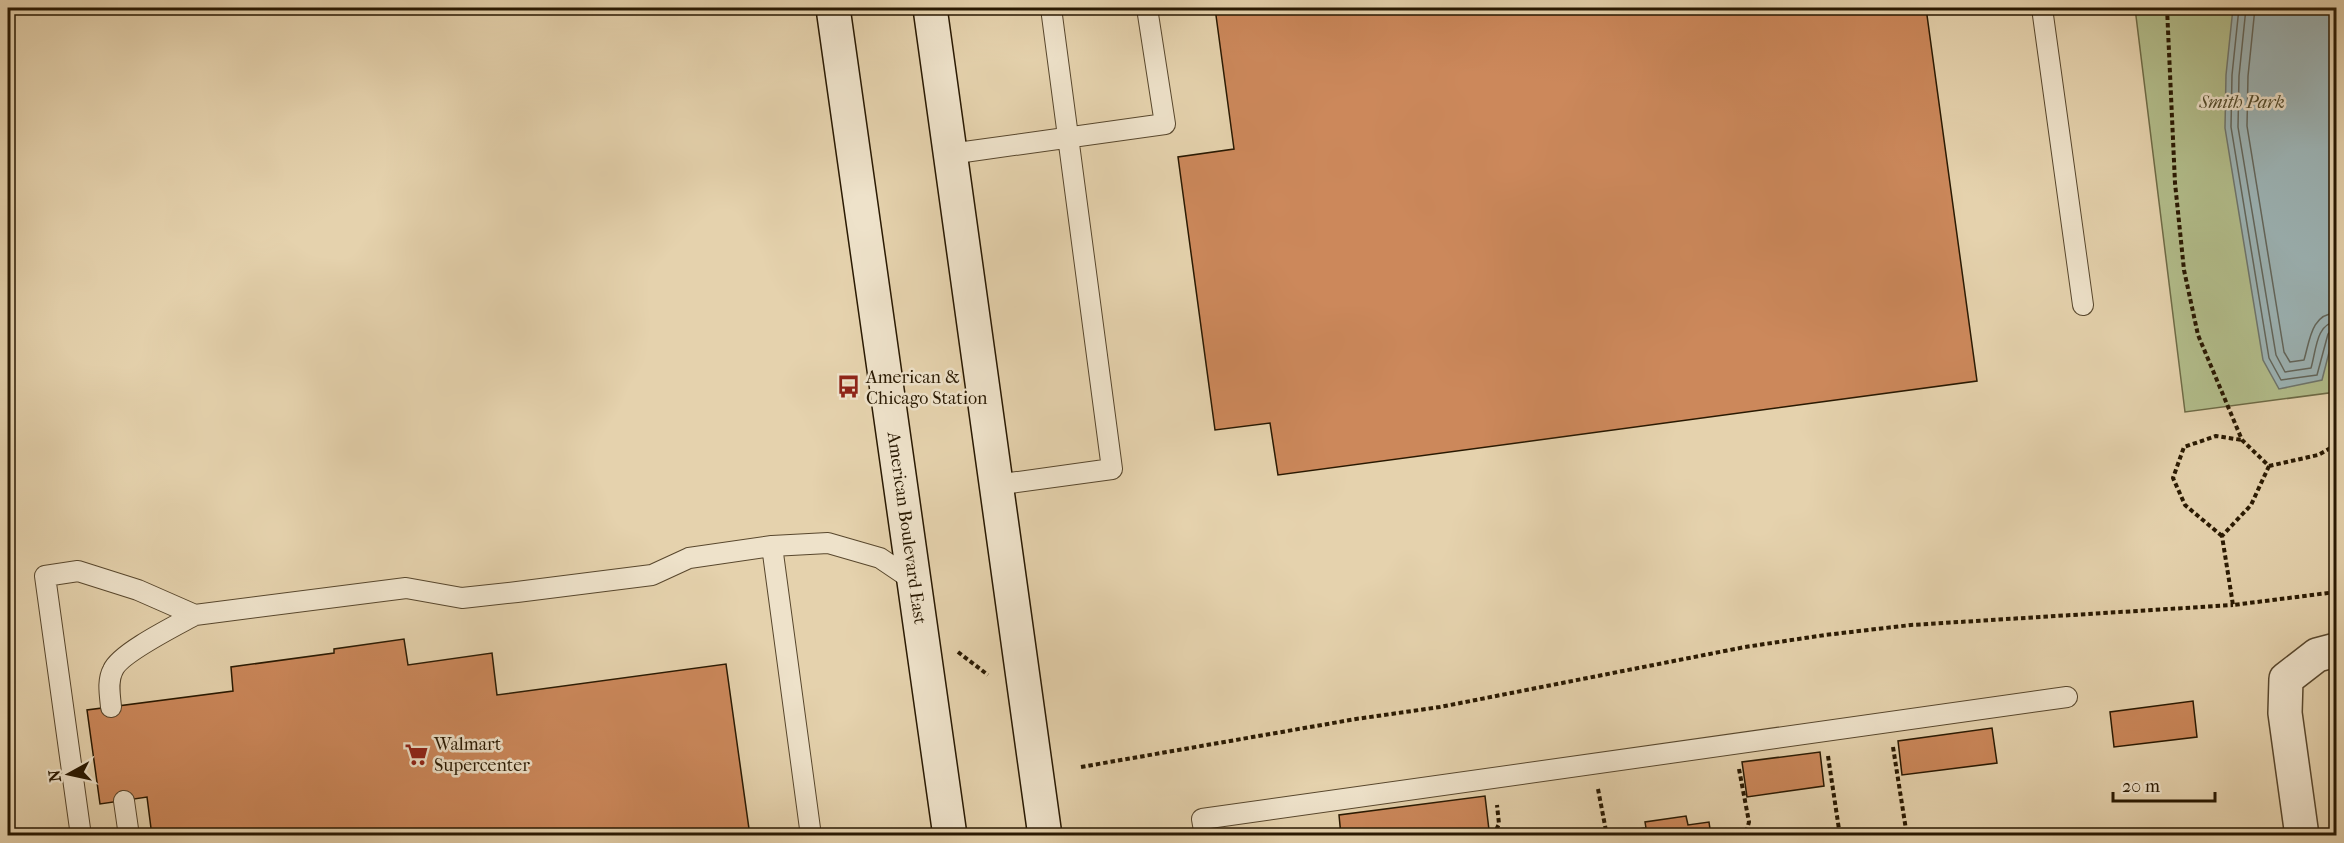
<svg xmlns="http://www.w3.org/2000/svg" width="2344" height="843" font-family="'IM FELL French Canon',serif">
  <rect width="100%" height="100%" fill="#e5d2ad"/>
  <filter id="stains"><feTurbulence type="fractalNoise" baseFrequency=".00333" numOctaves="4"/><feColorMatrix values="0 0 0 0 .2 0 0 0 0 .09 0 0 0 0 .02 0 0 0 .5 -.17"/></filter>
  <radialGradient id="worn" r=".72"><stop offset=".6" stop-color="#630" stop-opacity="0"/><stop offset="1" stop-color="#630" stop-opacity=".3"/></radialGradient>
  <path fill="#b2bd8b" stroke="#6e6b46" stroke-width="1.5" d="M 2135,8 L 2336,8 L 2336,392 L 2185,412 Z"/>
  <path fill="#9cb4b6" stroke="#6e766e" stroke-width="1.5" d="M 2233,8 L 2336,8 L 2336,325 L 2322,380 L 2279,389 L 2263,360 L 2225,128 L 2226,75 Z"/>
  <g fill="none" stroke-linecap="round" stroke-linejoin="round">
    <path stroke="#62665c" stroke-width="1.5" d="M 2239,8 L 2232,75 L 2231,127 L 2269,358 L 2281,380 L 2317,375 L 2328,334 L 2332,330 L 2336,329
      M 2246,8 L 2239,76 L 2238,127 L 2276,355 L 2285,372 L 2311,368 C 2316,352 2316,323 2336,322
      M 2255,8 L 2248,76 L 2247,126 L 2284,352 L 2290,362 L 2304,360 C 2310,340 2311,314 2336,313"/>
  </g>
  <path fill="#cc885b" stroke="#291902" stroke-width="1.5" d="M 1215,8 L 1926,8 L 1977,381 L 1278,475 L 1270,423 L 1215,430 L 1178,157 L 1234,149 Z
    M 404,639 L 408,665 L 492,653 L 497,695 L 726,664 L 750,836 L 152,836 L 147,797 L 100,804 L 87,710 L 233,691 L 231,667 L 334,653 L 334,649 Z
    M 2193,701 L 2197,737 L 2114,747 L 2110,712 Z
    M 1992,728 L 1997,763 L 1902,775 L 1898,741 Z
    M 1820,752 L 1824,786 L 1747,797 L 1742,762 Z
    M 1485,796 L 1489,830 L 1447,836 L 1341,836 L 1339,815 Z
    M 1686,816 L 1688,825 L 1709,822 L 1711,836 L 1623,836 L 1623,831 L 1646,828 L 1645,822 Z"/>
  <g fill="none" stroke-linecap="round" stroke-linejoin="round">
    <defs>
      <path id="service" d="M 2042,8 L 2083,305
        M 950,154 L 1165,124 L 1147,8
        M 996,485 L 1112,469 L 1051,8
        M 772,546 L 828,543 L 880,558 L 914,581
        M 111,707 C 110,695 107,681 113,670 C 120,653 177,625 195,615
        M 124,801 L 129,836
        M 81,836 L 45,576 L 78,571 L 138,590 L 195,615 L 406,588 L 462,598 L 517,592 L 652,575 L 689,558 L 772,546 L 811,836
        M 1205,836 L 1202,819 L 2067,697"/>
      <path id="minor" d="M 2302,836 L 2285,713 L 2286,679 L 2317,655 L 2336,650"/>
      <path id="secondary" d="M 833,8 L 950,836
        M 930,8 L 1045,836"/>
    </defs>
    <use href="#service" stroke="#58472d" stroke-width="22"/>
    <use href="#minor" stroke="#58472d" stroke-width="36"/>
    <use href="#secondary" stroke="#291902" stroke-width="36"/>
    <path stroke="#291902" stroke-width="4" stroke-dasharray="4.5 3" stroke-linecap="butt" d="M 2167,8 L 2175,183 L 2184,270 L 2198,335 L 2242,440 L 2269,466
      M 2269,466 L 2251,505 L 2222,536 L 2233,605 L 2336,592
      M 2269,466 L 2318,455 L 2336,445
      M 2222,536 L 2185,505 L 2173,478 L 2184,447 L 2216,436 L 2242,440
      M 958,652 L 988,675
      M 1893,747 L 1907,836
      M 1828,756 L 1840,836
      M 1081,767 L 1356,719 L 1440,707 L 1745,647 L 1825,635 L 1911,625 L 2233,605
      M 1739,769 L 1749,822 L 1745,836
      M 1598,789 L 1607,836
      M 1493,836 L 1499,824 L 1497,805"/>
    <use href="#service" stroke="#eee2ca" stroke-width="20"/>
    <use href="#minor" stroke="#eee2ca" stroke-width="33"/>
    <use href="#secondary" stroke="#eee2ca" stroke-width="33"/>
  </g>
  <defs>
    <symbol id="bus-bare" viewBox="-9 -9 18 18"><path d="M-5-6H5V4H4V6H2V4H-2V6H-4V4H-5ZM-3.5-4V0h7V-4ZM-3.5 1.2v1.5H-2V1.2ZM2 1.2v1.5H3.5V1.2Z" fill="#8f2418" stroke="#eee2ca" stroke-width="2.5" paint-order="stroke"/></symbol>
    <symbol id="supermarket-bare" viewBox="-9 -9 18 18"><path d="M-6-5.5h2.5l.6 2H6L4.5 2H-2.5L-4.4-4H-6ZM-1.5 3.2a1.3 1.3 0 1 0 .1 0ZM3 3.2a1.3 1.3 0 1 0 .1 0Z" fill="#8f2418" stroke="#eee2ca" stroke-width="2.5" paint-order="stroke"/></symbol>
  </defs>
  <g fill-rule="evenodd">
    <use href="#bus-bare" x="832" y="370" width="33" height="33"/>
    <use href="#supermarket-bare" x="400" y="738" width="33" height="33"/>
  </g>
  <g text-anchor="middle" stroke-width="5" stroke-linejoin="round" paint-order="stroke">
    <g font-size="18" font-style="italic" fill="#524a2b" stroke="#eee2ca">
      <text x="2242" y="108">Smith Park</text>
    </g>
    <g font-size="18" fill="#291902" stroke="#eee2ca" text-anchor="start">
      <text x="866" y="383">American &amp;<tspan x="866" dy="21">Chicago Station</tspan></text>
      <text x="434" y="750">Walmart<tspan x="434" dy="21">Supercenter</tspan></text>
    </g>
    <g font-size="18" fill="#291902" stroke="#eee2ca">
      <text transform="translate(907 528) rotate(82)" y="6">American Boulevard East</text>
    </g>
  </g>
  <rect width="2344" height="843" fill="none" stroke="#e5d2ad" stroke-width="30"/>
  <rect x="9" y="9" width="2326" height="825" fill="none" stroke="#291902" stroke-width="3"/>
  <rect x="15" y="15" width="2314" height="813" fill="none" stroke="#291902" stroke-width="1.5"/>
  <g transform="translate(69 774) rotate(262)" stroke="#eee2ca" stroke-width="4.5" paint-order="stroke">
  <path d="M0-4.5L10 22L0 15L-10 22Z" fill="#291902"/>
  <text y="-9" font-size="16" font-weight="bold" text-anchor="middle" fill="#291902">N</text>
  </g>
  <path d="M2113 792v9h102v-9" fill="none" stroke="#291902" stroke-width="3"/>
  <text x="2122" y="792" font-size="18" fill="#291902" stroke="#eee2ca" stroke-width="4.5" paint-order="stroke">20 m</text>
  <rect width="100%" height="100%" filter="url(#stains)"/>
  <rect width="100%" height="100%" fill="url(#worn)"/>
</svg>
